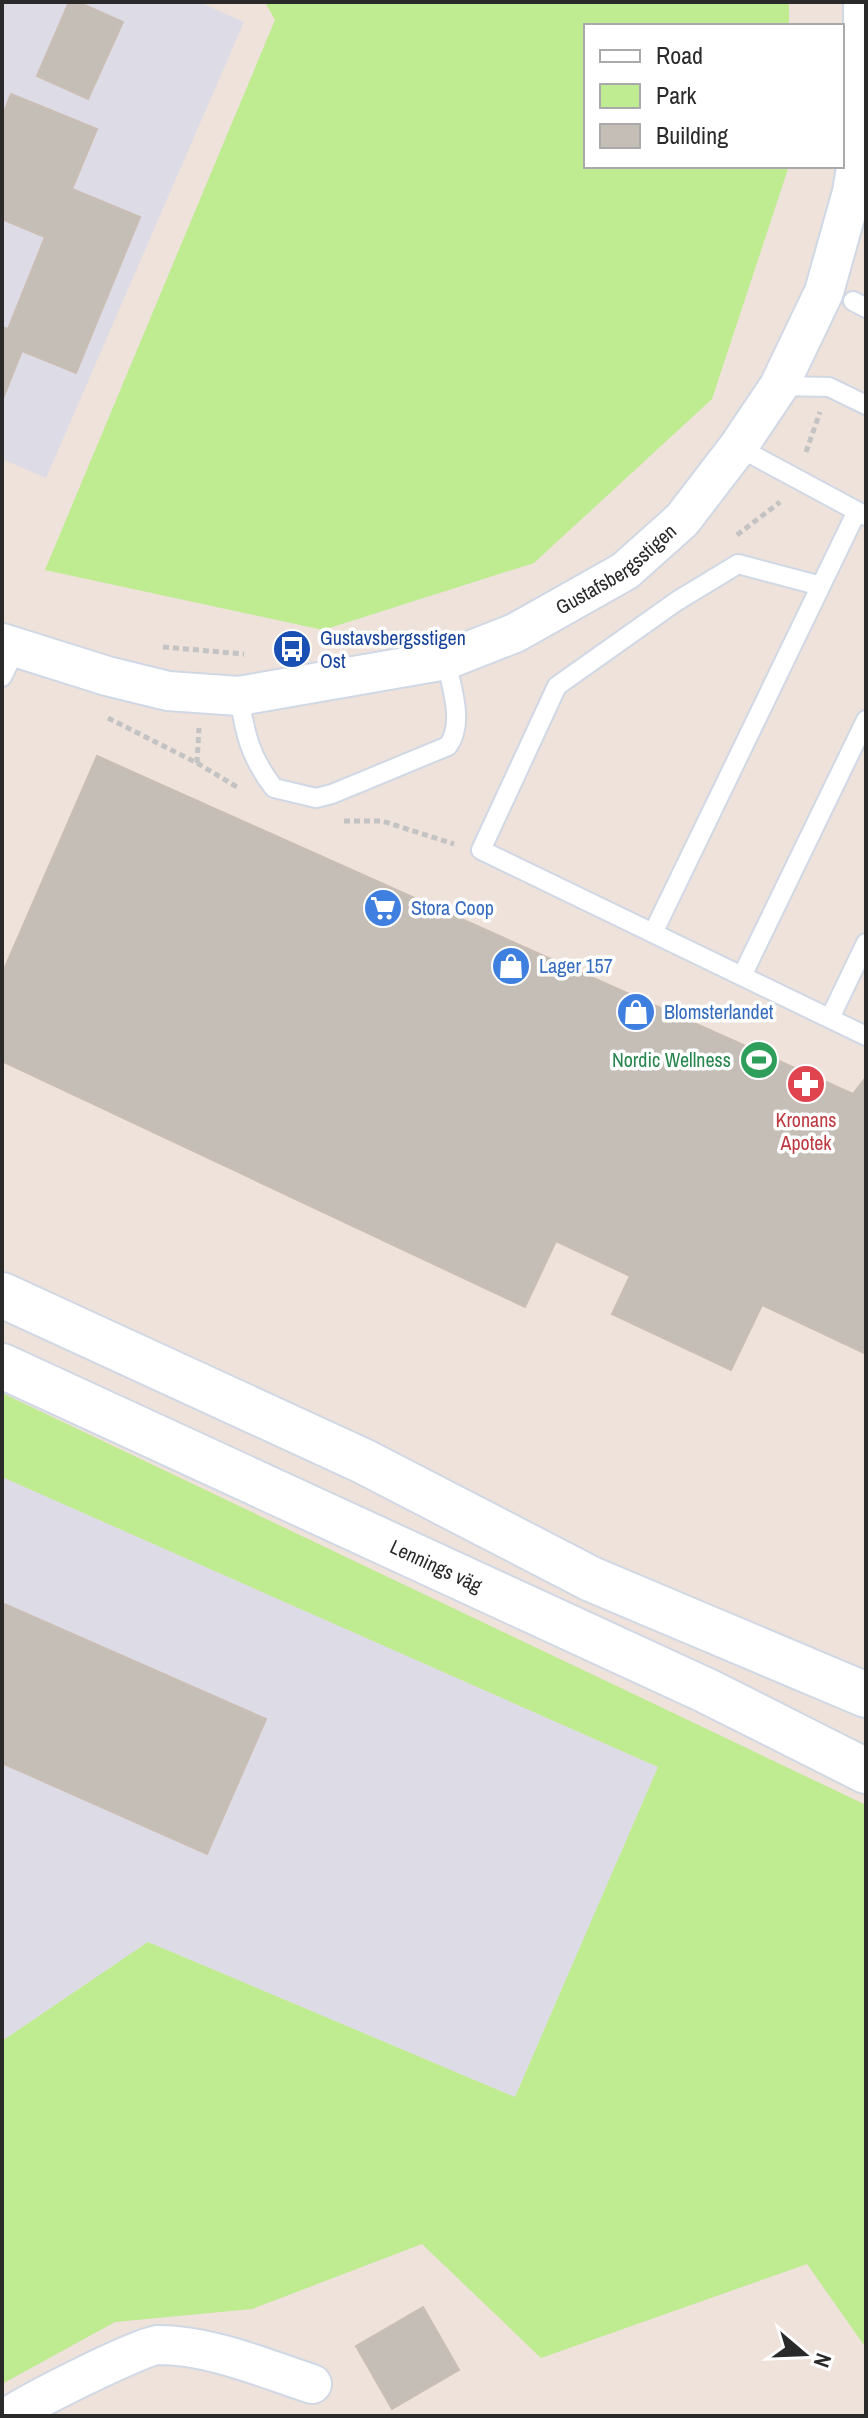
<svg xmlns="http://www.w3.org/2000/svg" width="868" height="2418" font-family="'Archivo Narrow',sans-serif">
  <rect width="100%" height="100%" fill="#eee2db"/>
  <path fill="#dddce6" d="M 2,2 L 199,2 L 244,22 L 46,478 L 2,459 Z
    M 2,1477 L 658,1767 L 515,2097 L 148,1942 L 2,2041 Z"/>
  <path fill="#bfeb91" d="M 265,2 L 789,2 L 789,26 L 586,26 L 586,166 L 789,166 L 712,399 L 534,563 L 323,630 L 45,570 L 275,20 Z
    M 2,1393 L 866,1805 L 866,2348 L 807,2264 L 541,2358 L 422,2244 L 252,2309 L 115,2322 L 2,2384 L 2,2041 L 148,1942 L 515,2097 L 658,1767 L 2,1477 Z"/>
  <path fill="#c5beb6" stroke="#cabeb4" stroke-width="2" d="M 69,2 L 78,2 L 123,22 L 88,99 L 37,76 Z
    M 11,94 L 97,129 L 72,189 L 140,217 L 76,373 L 22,351 L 2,401 L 2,327 L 8,329 L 45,237 L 2,219 L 2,117 Z
    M 97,756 L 853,1094 L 866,1077 L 866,1354 L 762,1305 L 731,1370 L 612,1314 L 630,1276 L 556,1241 L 525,1307 L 2,1061 L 2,974 Z
    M 2,1603 L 266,1719 L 207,1854 L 2,1763 Z
    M 423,2307 L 459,2370 L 392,2409 L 356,2346 Z"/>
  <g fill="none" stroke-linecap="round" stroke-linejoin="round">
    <defs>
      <path id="lane" d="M 853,301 L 866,308
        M 779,386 L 829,387 L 866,405
        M 738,447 L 866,516
        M 821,586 L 738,564 L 677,601 L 557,686 L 481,850 L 866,1036
        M 2,677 L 16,649
        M 239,696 C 245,734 250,757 274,788 L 316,798 L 332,794 L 448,746 C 465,723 451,686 446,660
        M 653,933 L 857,511
        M 742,976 L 866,720
        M 830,1018 L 866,943"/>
      <g id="street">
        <path id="s1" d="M 2,643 L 107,676 L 168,691 L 239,696 L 446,660 L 515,633 L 625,571 L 682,520 L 738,447 L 779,386 L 824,292 L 852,192 L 863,125 L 863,2"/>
        <path d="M 10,2416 C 27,2403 141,2346 158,2345 C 211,2345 263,2368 312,2384"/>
      </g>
      <g id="secondary">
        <path d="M 2,1295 L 363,1461 L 591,1579 L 866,1695"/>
        <path id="s2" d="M 2,1366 L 707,1691 L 866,1771"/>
      </g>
    </defs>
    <use href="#lane" stroke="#d0d8e5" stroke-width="22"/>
    <use href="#street" stroke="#d0d8e5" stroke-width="42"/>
    <use href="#secondary" stroke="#d0d8e5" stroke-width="48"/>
    <path stroke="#c3c3c3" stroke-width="5" stroke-dasharray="6 4" stroke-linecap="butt" d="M 806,452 L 820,412
      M 737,535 L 780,502
      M 163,647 L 244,654
      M 108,718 L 197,763 L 237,787
      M 197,763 L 199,728
      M 344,821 L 382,821 L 454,844"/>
    <use href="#lane" stroke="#fff" stroke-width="18"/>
    <use href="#street" stroke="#fff" stroke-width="38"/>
    <use href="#secondary" stroke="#fff" stroke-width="44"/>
  </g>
  <defs>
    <symbol id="bus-disc" viewBox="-11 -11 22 22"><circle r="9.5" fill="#1a4fb4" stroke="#fff"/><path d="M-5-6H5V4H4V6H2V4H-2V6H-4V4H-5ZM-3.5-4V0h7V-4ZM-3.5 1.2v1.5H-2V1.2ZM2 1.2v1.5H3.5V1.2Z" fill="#fff"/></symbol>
    <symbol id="supermarket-disc" viewBox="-11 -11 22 22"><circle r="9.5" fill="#3f7fe0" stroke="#fff"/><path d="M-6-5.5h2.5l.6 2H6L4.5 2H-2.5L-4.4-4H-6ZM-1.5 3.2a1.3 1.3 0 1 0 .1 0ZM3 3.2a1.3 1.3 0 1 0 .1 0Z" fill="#fff"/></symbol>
    <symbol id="shop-disc" viewBox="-11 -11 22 22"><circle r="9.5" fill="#3f7fe0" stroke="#fff"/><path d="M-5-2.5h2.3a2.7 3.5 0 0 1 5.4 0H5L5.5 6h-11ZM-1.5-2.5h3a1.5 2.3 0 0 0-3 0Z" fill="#fff"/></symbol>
    <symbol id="stadium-disc" viewBox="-11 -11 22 22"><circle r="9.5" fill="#2e9e5b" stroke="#fff"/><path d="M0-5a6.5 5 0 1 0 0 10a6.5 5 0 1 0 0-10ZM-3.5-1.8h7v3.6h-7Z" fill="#fff"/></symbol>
    <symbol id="pharmacy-disc" viewBox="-11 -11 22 22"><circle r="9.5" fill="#e0444e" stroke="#fff"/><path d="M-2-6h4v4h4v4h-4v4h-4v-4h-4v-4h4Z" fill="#fff"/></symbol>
  </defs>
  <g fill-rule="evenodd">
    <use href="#bus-disc" x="270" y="627" width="44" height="44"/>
    <use href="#supermarket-disc" x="361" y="886" width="44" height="44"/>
    <use href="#shop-disc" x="489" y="944" width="44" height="44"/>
    <use href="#shop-disc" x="614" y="990" width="44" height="44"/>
    <use href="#stadium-disc" x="737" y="1038" width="44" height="44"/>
    <use href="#pharmacy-disc" x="784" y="1062" width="44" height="44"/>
  </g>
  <g text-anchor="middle" stroke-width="7" stroke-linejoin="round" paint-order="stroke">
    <g font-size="20" fill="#2a2a2a" stroke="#fff">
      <text dy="7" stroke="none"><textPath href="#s1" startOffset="648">Gustafsbergsstigen</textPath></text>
      <text dy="7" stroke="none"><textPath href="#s2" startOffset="478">Lennings väg</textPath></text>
    </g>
    <g font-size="20" fill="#164399" stroke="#fff" text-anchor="start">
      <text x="320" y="645">Gustavsbergsstigen<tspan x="320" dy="23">Ost</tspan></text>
    </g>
    <g font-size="20" fill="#366cbe" stroke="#fff" text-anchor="start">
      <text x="411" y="915">Stora Coop</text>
      <text x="539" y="973">Lager 157</text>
      <text x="664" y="1019">Blomsterlandet</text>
    </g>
    <g font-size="20" fill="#27864d" stroke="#fff" text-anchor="end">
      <text x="731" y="1067">Nordic Wellness</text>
    </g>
    <g font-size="20" fill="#be3a42" stroke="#fff">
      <text x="806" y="1127">Kronans<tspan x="806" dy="23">Apotek</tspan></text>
    </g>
  </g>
  <rect width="868" height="2418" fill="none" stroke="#2a2a2a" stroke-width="8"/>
  <rect x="584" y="24" width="260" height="144" fill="#ffffff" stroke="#aaaaaa" stroke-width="2"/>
  <rect x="600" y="50" width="40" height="12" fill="#ffffff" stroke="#aaaaaa" stroke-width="2"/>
  <text x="656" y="64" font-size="24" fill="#2a2a2a">Road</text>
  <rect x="600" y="84" width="40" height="24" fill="#bfeb91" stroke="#aaaaaa" stroke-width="2"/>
  <text x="656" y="104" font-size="24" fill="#2a2a2a">Park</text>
  <rect x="600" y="124" width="40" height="24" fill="#c5beb6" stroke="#aaaaaa" stroke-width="2"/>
  <text x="656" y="144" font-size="24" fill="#2a2a2a">Building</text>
  <g transform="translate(804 2354) rotate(109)" stroke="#ffffff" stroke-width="6" paint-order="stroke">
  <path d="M0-6L14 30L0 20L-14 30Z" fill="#2a2a2a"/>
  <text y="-12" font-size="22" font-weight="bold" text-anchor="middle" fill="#2a2a2a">N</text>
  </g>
</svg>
